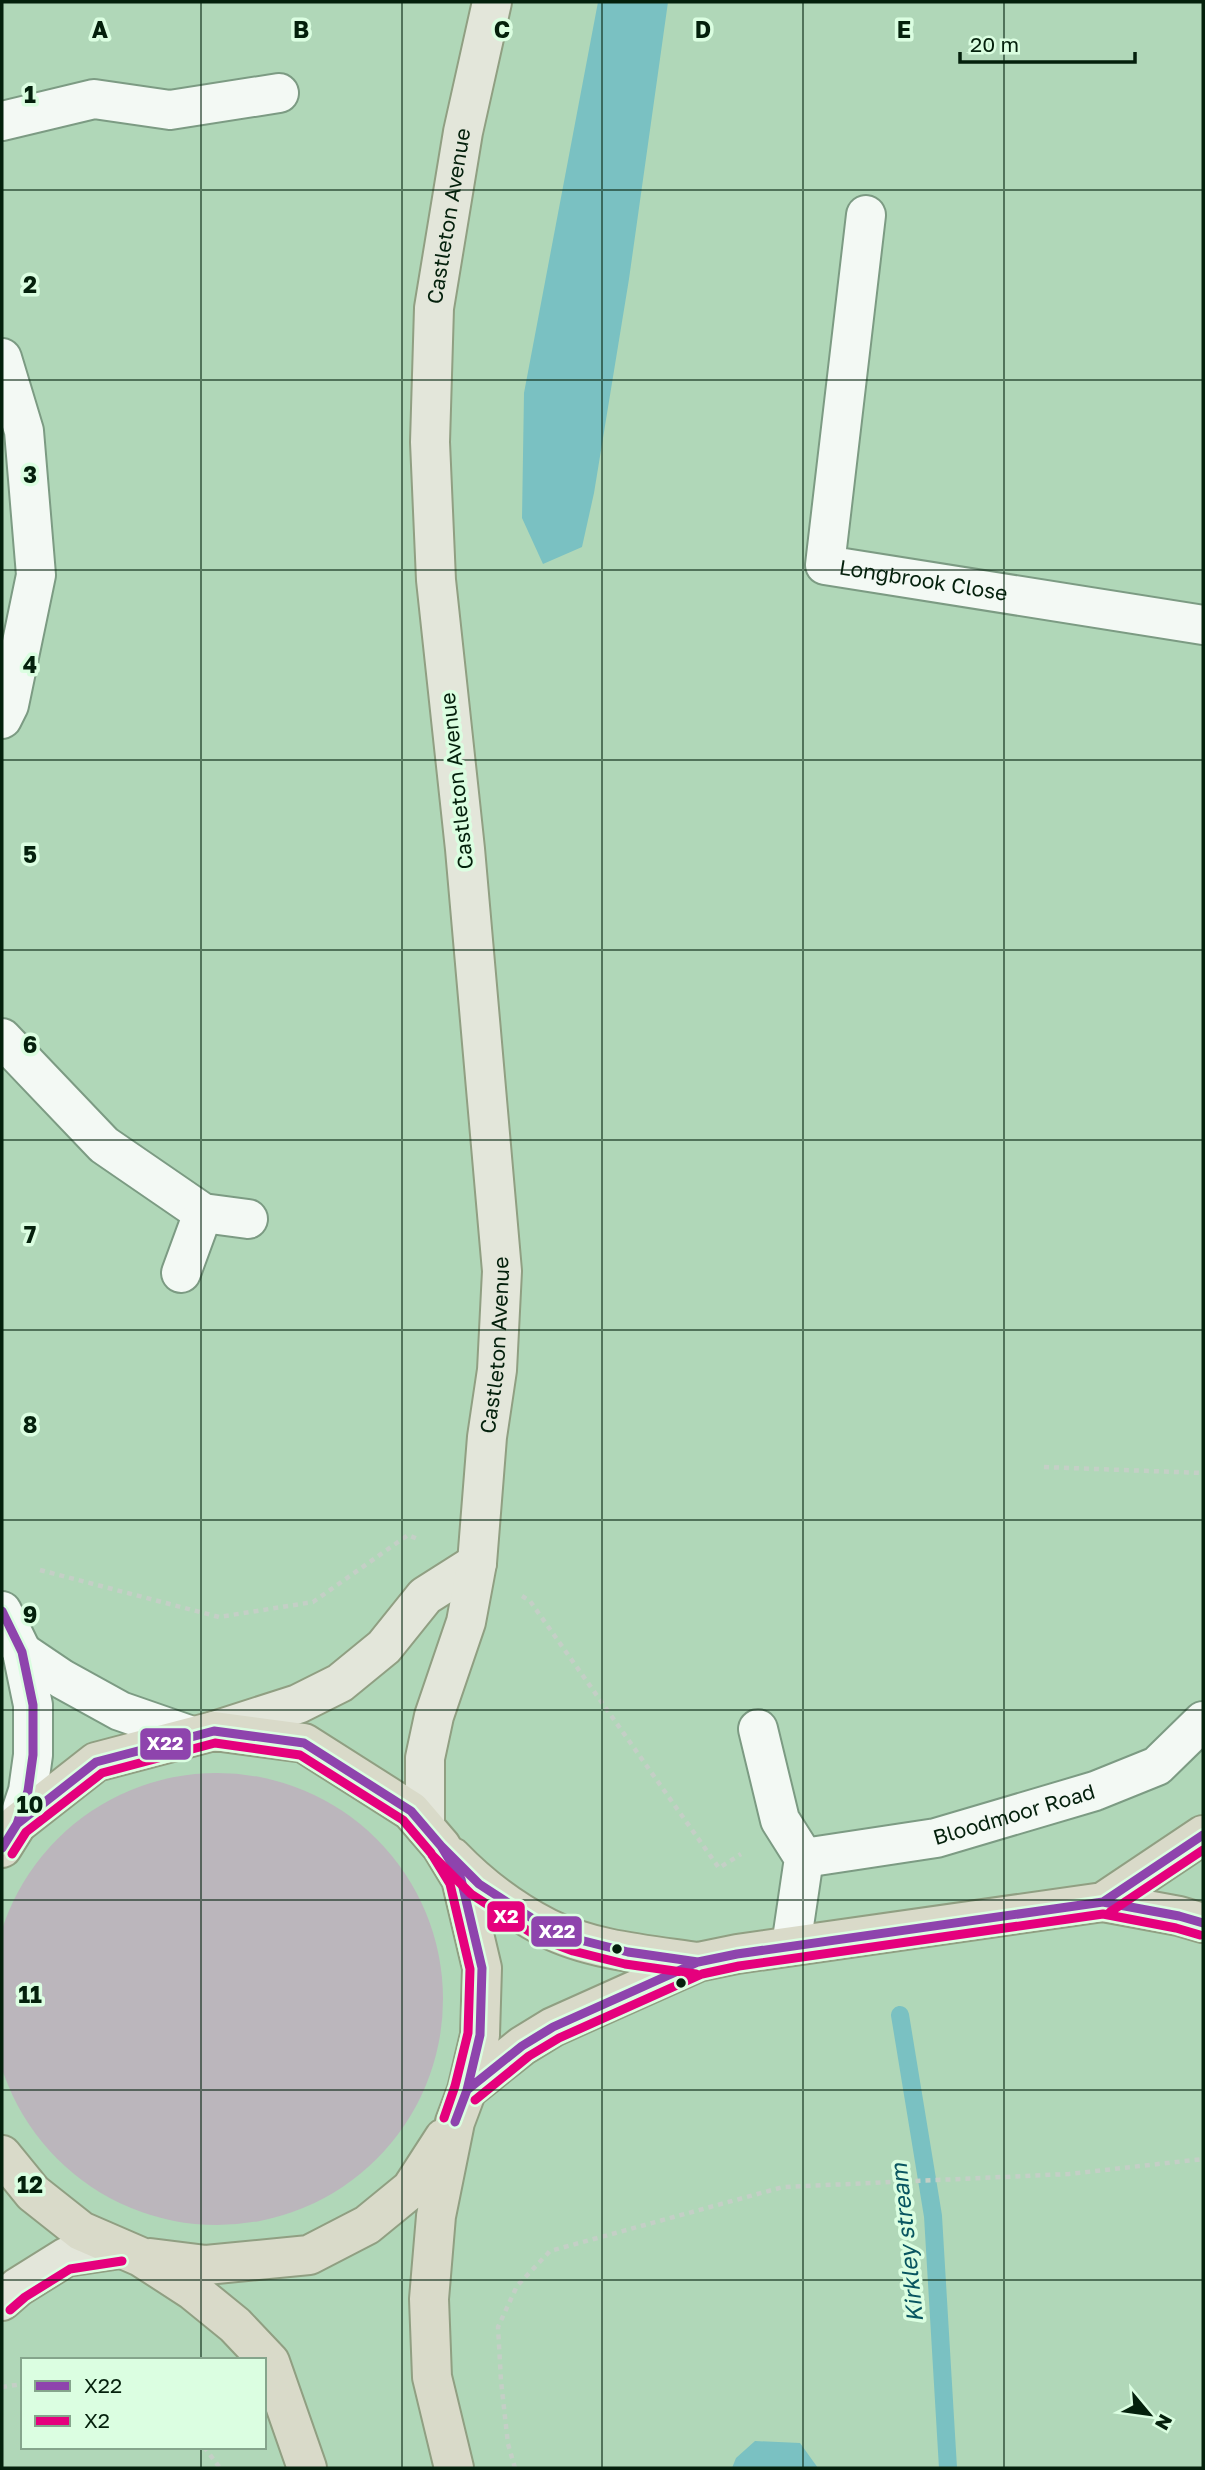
<svg xmlns="http://www.w3.org/2000/svg" width="1205" height="2470" font-family="'Golos Text',sans-serif">
  <rect width="100%" height="100%" fill="#b0d7b8"/>
  <path fill="#bbb6bc" d="M-9 1999a226 226 0 1 1 452 0a226 226 0 1 1-452 0Z"/>
  <path fill="#7ac1c2" d="M 598,2 L 668,2 L 629,279 L 594,493 L 582,547 L 543,564 L 522,518 L 524,393 Z
    M 755,2441 L 800,2443 L 818,2468 L 732,2468 L 736,2458 Z"/>
  <g fill="none" stroke-linecap="round" stroke-linejoin="round">
    <path stroke="#7ac1c2" stroke-width="18" d="M 900,2015 L 933,2216 L 948,2468"/>
    <defs>
      <g id="minor">
        <path d="M 2,121 L 94,99 L 170,110 L 279,93"/>
        <path id="s1" d="M 866,215 L 825,565 L 1203,625"/>
        <path d="M 2,358 L 24,431 L 36,575 L 9,705 L 2,719"/>
        <path d="M 2,1038 L 104,1145 L 203,1213 L 248,1219"/>
        <path d="M 181,1273 L 203,1213"/>
        <path d="M 2,1611 L 22,1652 L 33,1705 L 33,1755 L 28,1791 L 17,1824"/>
        <path d="M 22,1652 L 62,1679 L 120,1711 L 192,1736"/>
        <path d="M 758,1729 L 780,1820 L 804,1858 L 791,1946"/>
        <path id="s2" d="M 804,1858 L 936,1838 L 1095,1791 L 1157,1766 L 1203,1721"/>
      </g>
      <g id="major">
        <path d="M 214,1731 L 298,1704 L 340,1683 L 384,1647 L 425,1596 L 477,1563"/>
        <path id="s3" d="M 425,1827 L 425,1758 L 434,1716 L 466,1622 L 477,1563 L 487,1437 L 497,1370 L 502,1271 L 465,849 L 436,580 L 430,442 L 434,308 L 463,132 L 492,2"/>
        <path d="M 2,2301 L 18,2287 L 66,2257 L 120,2249"/>
      </g>
      <path id="highway" d="M 2,1848 L 17,1824 L 96,1762 L 214,1731 L 304,1743 L 411,1811 L 441,1846 L 461,1879 L 482,1968 L 480,2035 L 467,2090 L 455,2122 L 436,2216 L 429,2299 L 432,2377 L 454,2468
        M 452,1857 C 479,1885 512,1910 547,1928 C 590,1950 650,1955 698,1962
        M 1103,1902 L 1203,1835
        M 467,2090 L 522,2046 L 553,2027 L 698,1962 L 737,1954 L 1103,1902 L 1179,1916 L 1203,1923
        M 2,2155 L 33,2193 L 81,2231 L 141,2257 L 192,2290 L 235,2325 L 270,2362 L 307,2468
        M 150,2258 L 206,2265 L 309,2255 L 367,2225 L 411,2189 L 444,2138"/>
    </defs>
    <use href="#minor" stroke="#7c9b83" stroke-width="42"/>
    <use href="#major" stroke="#909f82" stroke-width="42"/>
    <use href="#highway" stroke="#909f82" stroke-width="42"/>
    <path stroke="#c4cfc6" stroke-width="4.5" stroke-dasharray="5 5" stroke-linecap="butt" d="M 1044,1467 L 1203,1473
      M 40,1570 L 219,1617 L 313,1602 L 408,1535 L 420,1540
      M 522,1596 L 530,1601 L 719,1868 L 741,1854
      M 2,2387 L 23,2384
      M 204,2447 L 220,2468
      M 515,2468 L 508,2444 L 501,2381 L 498,2327 L 517,2286 L 550,2251 L 783,2187 L 1069,2174 L 1203,2159"/>
    <use href="#minor" stroke="#f3f9f4" stroke-width="38"/>
    <use href="#major" stroke="#e3e6da" stroke-width="38"/>
    <use href="#highway" stroke="#d9dac9" stroke-width="38"/>
    <defs>
      <path id="bus-1" d="M 2,1611 L 22,1652 L 33,1705 L 33,1755 L 28,1791 L 17,1824
        M 441,1846 L 479,1884 L 547,1928 L 576,1939 L 628,1952 L 698,1962
        M 2,1848 L 17,1824 L 96,1762 L 214,1731 L 304,1743 L 411,1811 L 441,1846 L 461,1879 L 482,1968 L 480,2035 L 467,2090 L 455,2122
        M 1103,1902 L 1203,1835
        M 467,2090 L 522,2046 L 553,2027 L 698,1962 L 737,1954 L 1103,1902 L 1179,1916 L 1203,1923"/>
      <path id="bus-2" d="M 12,1854 L 26,1832 L 102,1773 L 215,1743 L 300,1755 L 403,1820 L 431,1853 L 450,1884 L 470,1969 L 468,2033 L 455,2086 L 444,2118
        M 432,1855 L 471,1894 L 541,1939 L 573,1951 L 625,1964 L 696,1974
        M 1110,1912 L 1203,1850
        M 475,2100 L 529,2056 L 559,2038 L 702,1974 L 739,1966 L 1103,1914 L 1176,1928 L 1200,1935
        M 10,2310 L 25,2297 L 70,2269 L 122,2261"/>
    </defs>
    <use href="#bus-1" stroke="#dbfee1" stroke-width="14"/>
    <use href="#bus-2" stroke="#dbfee1" stroke-width="14"/>
    <use href="#bus-1" stroke="#8e44ad" stroke-width="9"/>
    <use href="#bus-2" stroke="#e5007d" stroke-width="9"/>
  </g>
  <path fill="none" stroke="#04200c" stroke-width="2" stroke-opacity="0.55" d="M 201,2 L 201,2360M 402,2 L 402,2468M 602,2 L 602,2468M 803,2 L 803,2468M 1004,2 L 1004,2468M 2,190 L 1203,190M 2,380 L 1203,380M 2,570 L 1203,570M 2,760 L 1203,760M 2,950 L 1203,950M 2,1140 L 1203,1140M 2,1330 L 1203,1330M 2,1520 L 1203,1520M 2,1710 L 1203,1710M 2,1900 L 1203,1900M 2,2090 L 1203,2090M 2,2280 L 1203,2280M 201,2447 L 201,2468"/>
  <g fill="#04200c" stroke="#dbfee1" stroke-width="2.5">
    <circle cx="617" cy="1949" r="6"/>
    <circle cx="681" cy="1983" r="6"/>
  </g>
  <g text-anchor="middle" stroke-width="7" stroke-linejoin="round" paint-order="stroke">
    <g font-size="21" fill="#04200c" stroke="#dbfee1">
      <text dy="7" stroke="none"><textPath href="#s3" startOffset="1624">Castleton Avenue</textPath></text>
      <text dy="7" stroke="none"><textPath href="#s1" startOffset="452">Longbrook Close</textPath></text>
      <text transform="translate(457 781) rotate(-96)" y="7">Castleton Avenue</text>
      <text dy="7" stroke="none"><textPath href="#s3" startOffset="490">Castleton Avenue</textPath></text>
      <text dy="7" stroke="none"><textPath href="#s2" startOffset="215">Bloodmoor Road</textPath></text>
    </g>
    <g font-size="23" font-style="italic" fill="#085560" stroke="#dbfee1">
      <text transform="translate(907 2243) rotate(-96)" y="8">Kirkley stream</text>
    </g>
  </g>
  <g font-size="23" text-anchor="middle" font-weight="bold" fill="#04200c" stroke="#dbfee1" stroke-width="7" stroke-linejoin="round" paint-order="stroke">
    <text x="100" y="38">A</text>
    <text x="301" y="38">B</text>
    <text x="502" y="38">C</text>
    <text x="703" y="38">D</text>
    <text x="904" y="38">E</text>
    <text x="30" y="103">1</text>
    <text x="30" y="293">2</text>
    <text x="30" y="483">3</text>
    <text x="30" y="673">4</text>
    <text x="30" y="863">5</text>
    <text x="30" y="1053">6</text>
    <text x="30" y="1243">7</text>
    <text x="30" y="1433">8</text>
    <text x="30" y="1623">9</text>
    <text x="30" y="1813">10</text>
    <text x="30" y="2003">11</text>
    <text x="30" y="2193">12</text>
  </g>
  <g stroke="#dbfee1" stroke-width="2.5">
    <rect x="139" y="1727" width="53" height="34" rx="7" fill="#8e44ad"/>
    <rect x="486" y="1900" width="40" height="33" rx="7" fill="#e5007d"/>
    <rect x="530" y="1915" width="53" height="33" rx="7" fill="#8e44ad"/>
  </g>
  <g font-size="19" text-anchor="middle" font-weight="bold" fill="#fff">
    <text x="165" y="1750">X22</text>
    <text x="506" y="1923">X2</text>
    <text x="557" y="1938">X22</text>
  </g>
  <rect width="1205" height="2470" fill="none" stroke="#04200c" stroke-width="7"/>
  <rect x="21" y="2358" width="245" height="91" fill="#dbfee1" stroke="#85a58c" stroke-width="2"/>
  <rect x="35" y="2381" width="35" height="10" fill="#8e44ad" stroke="#85a58c" stroke-width="2"/>
  <text x="84" y="2393" font-size="21" fill="#04200c">X22</text>
  <rect x="35" y="2416" width="35" height="10" fill="#e5007d" stroke="#85a58c" stroke-width="2"/>
  <text x="84" y="2428" font-size="21" fill="#04200c">X2</text>
  <g transform="translate(1149 2414) rotate(119)" stroke="#dbfee1" stroke-width="5" paint-order="stroke">
  <path d="M0-5L12 26L0 18L-12 26Z" fill="#04200c"/>
  <text y="-10" font-size="19" font-weight="bold" text-anchor="middle" fill="#04200c">N</text>
  </g>
  <path d="M960 52v10h175v-10" fill="none" stroke="#04200c" stroke-width="3.5"/>
  <text x="970" y="52" font-size="21" fill="#04200c" stroke="#dbfee1" stroke-width="5" paint-order="stroke">20 m</text>
</svg>
